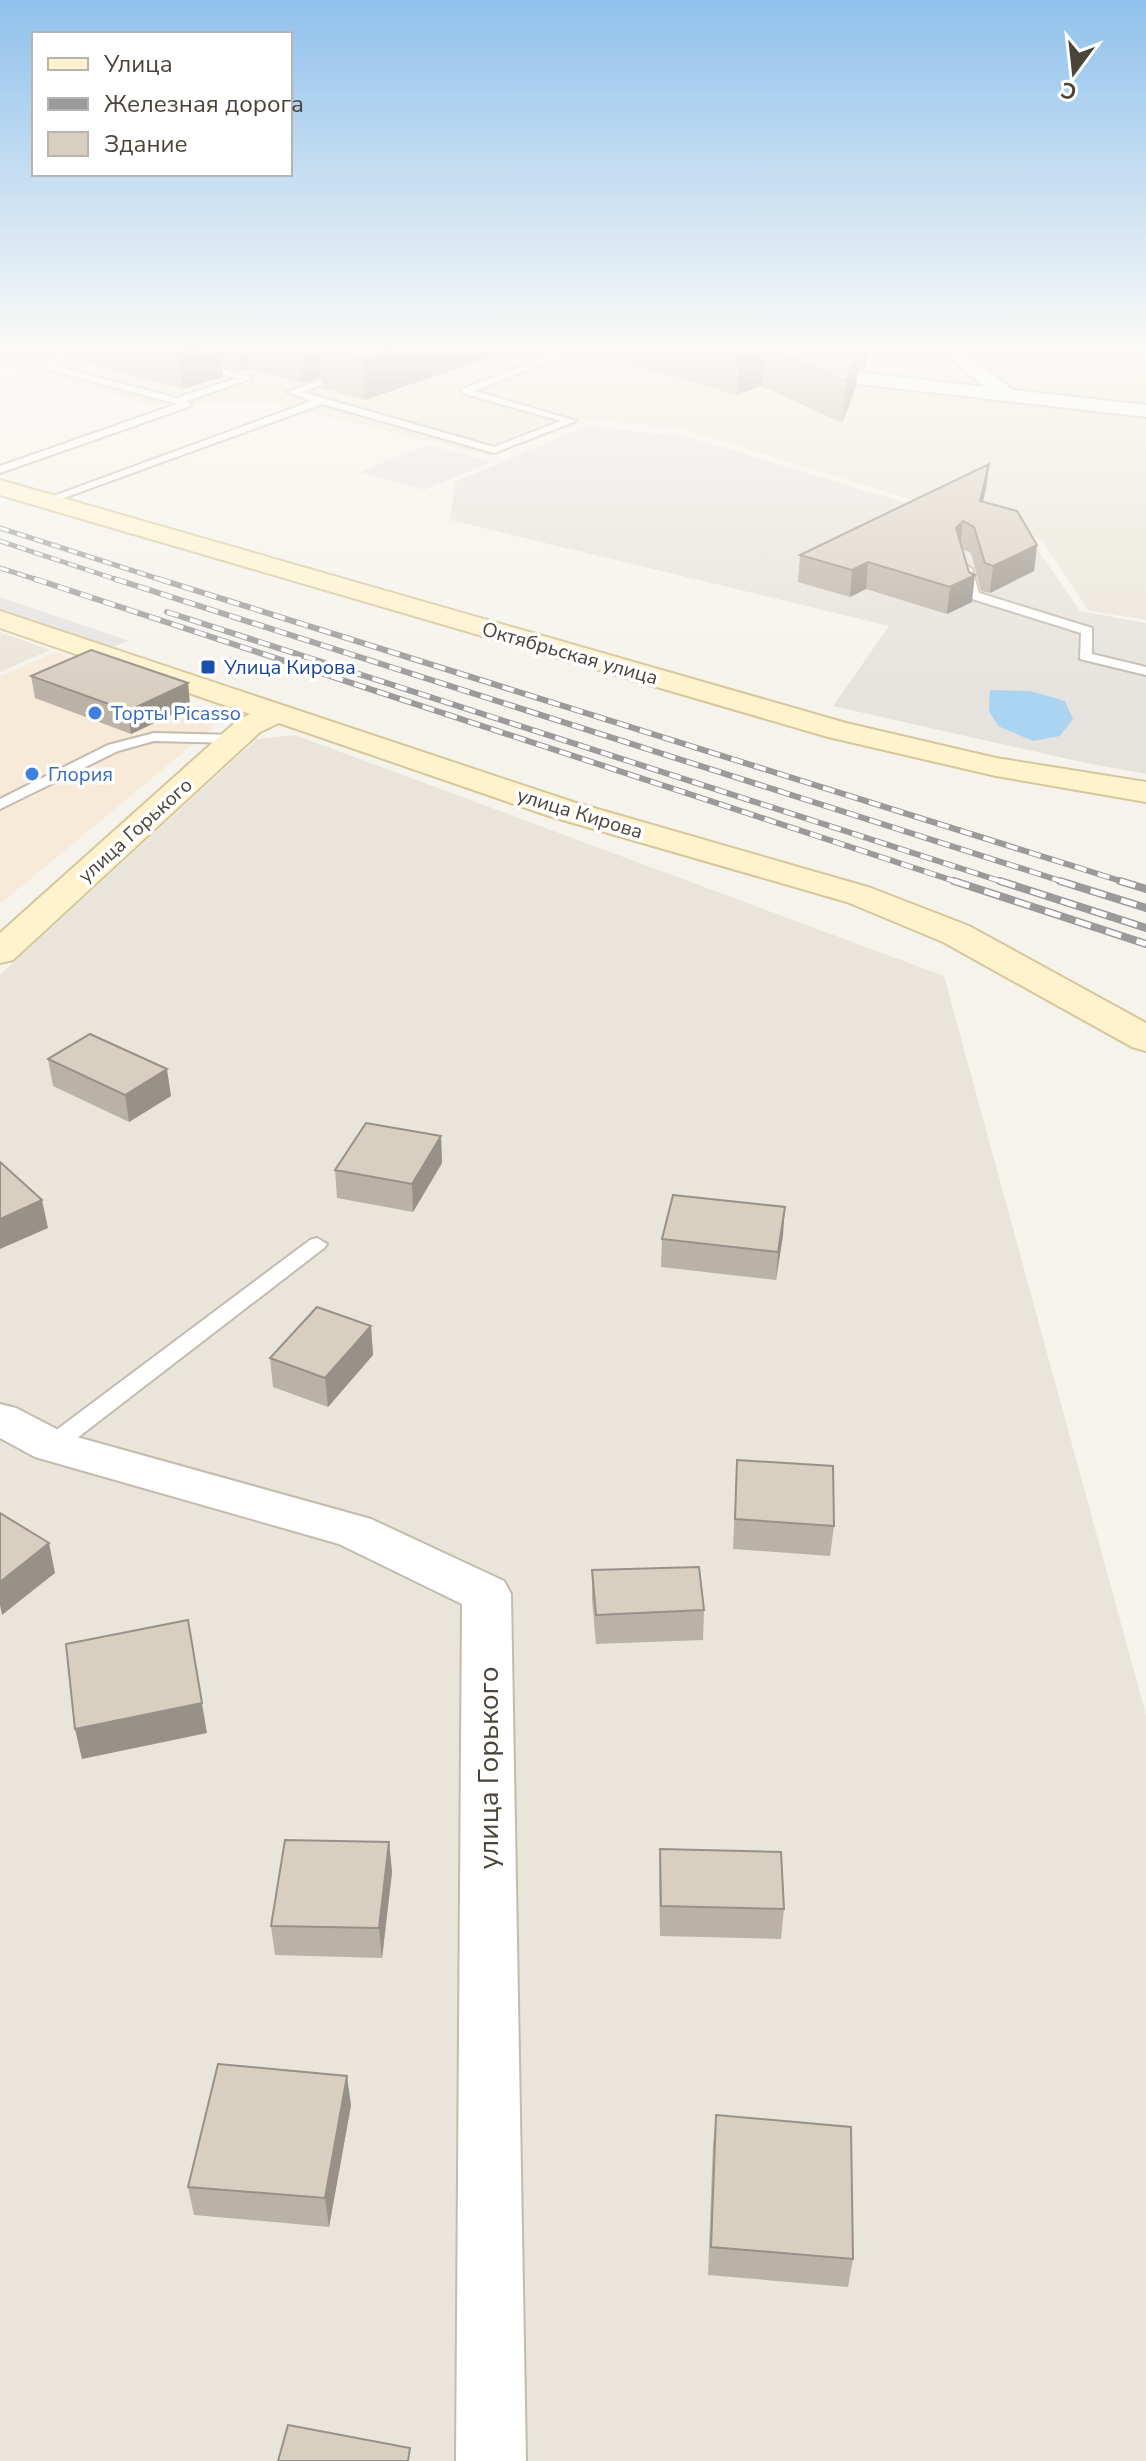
<svg xmlns="http://www.w3.org/2000/svg" width="1146" height="2461" font-family="'Nunito Sans',sans-serif">
  <rect width="100%" height="100%" fill="#f6f3ec"/>
  <path fill="#eae5da" d="M 0,349 L 690,349 L 1146,417 L 1146,620 L 1089,611 L 1042,540 L 683,429 L 593,420 L 490,456 L 272,403 L 150,405 L 0,364 Z
    M 727,349 L 1146,349 L 1146,405 L 837,374 Z
    M 0,632 L 50,650 L 0,672 Z
    M 295,735 L 944,976 L 1146,1715 L 1146,2461 L 0,2461 L 0,975 L 257,739 Z"/>
  <path fill="#f7ead8" d="M 57,652 L 222,720 L 0,904 L 0,676 Z"/>
  <path fill="#e6e2dd" d="M 587,426 L 688,437 L 1032,541 L 1080,611 L 1146,623 L 1146,774 L 1086,763 L 833,706 L 889,626 L 450,520 L 455,482 Z"/>
  <path fill="#e5e3e0" d="M 429,445 L 492,462 L 424,490 L 360,472 Z
    M 0,597 L 129,641 L 109,648 L 0,610 Z"/>
  <path fill="#a9d4f2" d="M 990,690 L 1030,691 L 1065,701 L 1073,719 L 1060,736 L 1033,741 L 998,726 L 989,711 Z"/>
  <g fill="none" stroke-linecap="round" stroke-linejoin="round">
    <defs>
      <path id="lane" d="M 58,349 L 67,349 L 55,366 L 176,398 L 237,378 L 165,356 L 180,349 L 195,349 L 180,356 L 252,378 L 187,401 L 191,406 L 0,473 L 0,466 L 177,404 L 46,369 Z
        M 565,349 L 579,349 L 475,391 L 576,421 L 494,453 L 322,404 L 50,503 L 40,501 L 312,401 L 287,392 L 348,370 L 351,375 L 302,392 L 494,447 L 561,421 L 462,393 L 462,389 Z
        M 966,565 L 972,569 L 979,593 L 1092,628 L 1092,654 L 1146,667 L 1146,675 L 1080,659 L 1081,633 L 969,598 L 960,569 Z
        M 154,733 L 234,735 L 241,739 L 234,743 L 154,741 L 118,751 L 0,809 L 0,799 L 108,745 Z
        M 317,1238 L 327,1244 L 324,1248 L 59,1452 L 43,1452 L 40,1446 L 43,1440 L 310,1240 Z"/>
      <path id="street" d="M 700,349 L 738,349 L 832,369 L 984,387 L 940,349 L 961,349 L 1013,390 L 1146,405 L 1146,417 L 832,381 L 709,355 Z
        M 0,1404 L 16,1408 L 66,1434 L 371,1519 L 504,1581 L 511,1594 L 526,2461 L 456,2461 L 462,1604 L 339,1544 L 35,1457 L 0,1438 Z"/>
      <path id="secondary" d="M 0,480 L 846,723 L 996,758 L 1146,782 L 1146,802 L 996,776 L 828,737 L 0,495 Z
        M 0,611 L 573,802 L 871,888 L 969,926 L 1146,1023 L 1146,1051 L 1132,1047 L 943,942 L 847,902 L 549,816 L 279,723 L 260,732 L 13,960 L 0,963 L 0,933 L 238,720 L 250,714 L 0,628 Z"/>
    </defs>
    <use href="#lane" stroke="#c2bbae" stroke-width="4"/>
    <use href="#street" stroke="#c2bbae" stroke-width="4"/>
    <use href="#secondary" stroke="#d6c79b" stroke-width="4"/>
    <use href="#lane" fill="#fff" fill-rule="evenodd"/>
    <use href="#street" fill="#fff" fill-rule="evenodd"/>
    <use href="#secondary" fill="#fff3cd" fill-rule="evenodd"/>
    <defs>
      <path id="rail-far2" d="M 0,528 L 165,581
        M 0,541 L 121,581
        M 0,568 L 41,581"/>
      <path id="rail-far1" d="M 35,579 L 960,883
        M 115,579 L 1067,883
        M 159,579 L 1127,883
        M 167,612 L 1006,883"/>
      <path id="rail" d="M 954,881 L 1146,944
        M 1000,881 L 1146,928
        M 1060,881 L 1146,908
        M 1120,881 L 1146,889"/>
    </defs>
    <use href="#rail-far2" stroke="#9a9a9a" stroke-width="5"/>
    <use href="#rail-far1" stroke="#9a9a9a" stroke-width="6"/>
    <use href="#rail" stroke="#9a9a9a" stroke-width="8"/>
    <use href="#rail-far2" stroke="#fff" stroke-width="3" stroke-dasharray="9" stroke-linecap="butt"/>
    <use href="#rail-far1" stroke="#fff" stroke-width="4" stroke-dasharray="12" stroke-linecap="butt"/>
    <use href="#rail" stroke="#fff" stroke-width="5" stroke-dasharray="16" stroke-linecap="butt"/>
  </g>
  <path fill="#bab2a6" d="M 72,349 L 514,349 L 365,400 L 322,388 L 321,377 L 303,383 L 249,369 L 241,371 L 222,366 L 223,377 L 183,389 L 74,359 Z
    M 581,349 L 871,349 L 863,370 L 858,369 L 856,387 L 842,423 L 762,386 L 737,395 Z
    M 989,464 L 986,489 L 983,502 L 1037,545 L 1034,571 L 990,593 L 981,591 L 971,553 L 962,549 L 972,602 L 947,614 L 866,589 L 850,597 L 798,582 L 800,555 Z
    M 31,676 L 188,683 L 190,706 L 131,734 L 35,698 Z
    M 48,1059 L 171,1096 L 129,1122 L 53,1086 Z
    M 441,1136 L 442,1163 L 413,1212 L 337,1198 L 335,1170 Z
    M 783,1235 L 776,1280 L 661,1267 L 662,1239 Z
    M 371,1326 L 373,1355 L 328,1407 L 273,1387 L 270,1358 Z
    M 737,1460 L 834,1526 L 830,1556 L 733,1549 Z
    M 592,1570 L 704,1610 L 703,1640 L 596,1644 L 592,1600 Z
    M 389,1842 L 392,1872 L 382,1958 L 275,1955 L 271,1926 Z
    M 660,1849 L 784,1909 L 781,1939 L 660,1936 L 659,1879 Z
    M 351,2105 L 329,2227 L 194,2215 L 188,2187 Z
    M 716,2115 L 853,2259 L 848,2287 L 708,2275 L 713,2144 Z"/>
  <path fill="#979187" d="M 179,349 L 220,349 L 223,377 L 183,389 Z
    M 239,349 L 248,349 L 249,369 L 241,371 Z
    M 301,349 L 319,349 L 321,377 L 303,383 Z
    M 325,349 L 514,349 L 365,400 L 363,359 Z
    M 754,349 L 764,349 L 762,386 L 737,395 L 739,355 Z
    M 858,349 L 856,387 L 842,423 L 846,382 Z
    M 864,349 L 871,349 L 863,370 Z
    M 989,464 L 986,489 L 976,527 L 980,501 Z
    M 963,521 L 960,548 L 956,528 Z
    M 1037,545 L 1034,571 L 990,593 L 993,566 Z
    M 868,562 L 866,589 L 850,597 L 852,570 Z
    M 975,575 L 972,602 L 947,614 L 950,587 Z
    M 188,683 L 190,706 L 131,734 L 128,711 Z
    M 167,1069 L 171,1096 L 129,1122 L 125,1095 Z
    M 441,1136 L 442,1163 L 413,1212 L 412,1184 Z
    M 42,1200 L 48,1228 L 0,1249 L 0,1219 Z
    M 785,1207 L 783,1235 L 776,1280 L 778,1252 Z
    M 371,1326 L 373,1355 L 328,1407 L 325,1378 Z
    M 49,1543 L 55,1573 L 2,1615 L 0,1605 L 0,1582 Z
    M 188,1620 L 207,1733 L 82,1759 L 75,1729 Z
    M 389,1842 L 392,1872 L 382,1958 L 379,1928 Z
    M 347,2076 L 351,2105 L 329,2227 L 325,2198 Z"/>
  <path fill="#d8cfc1" stroke="#979187" stroke-width="2" d="M 325,349 L 393,349 L 363,359 Z
    M 720,349 L 754,349 L 739,355 Z
    M 772,349 L 858,349 L 846,382 Z
    M 989,464 L 980,501 L 1017,511 L 1037,545 L 993,566 L 985,563 L 974,527 L 963,521 L 956,528 L 969,572 L 975,575 L 950,587 L 868,562 L 852,570 L 800,555 Z
    M 91,650 L 188,683 L 128,711 L 31,676 Z
    M 90,1034 L 167,1069 L 125,1095 L 48,1059 Z
    M 366,1123 L 441,1136 L 412,1184 L 335,1170 Z
    M 0,1162 L 42,1200 L 0,1219 Z
    M 673,1195 L 785,1207 L 778,1252 L 662,1239 Z
    M 317,1307 L 371,1326 L 325,1378 L 270,1358 Z
    M 737,1460 L 833,1466 L 834,1526 L 735,1519 Z
    M 0,1513 L 49,1543 L 0,1582 Z
    M 699,1567 L 704,1610 L 596,1615 L 592,1570 Z
    M 188,1620 L 202,1703 L 75,1729 L 66,1644 Z
    M 285,1840 L 389,1842 L 379,1928 L 271,1926 Z
    M 660,1849 L 781,1852 L 784,1909 L 661,1906 Z
    M 218,2064 L 347,2076 L 325,2198 L 188,2187 Z
    M 716,2115 L 851,2127 L 853,2259 L 711,2247 Z
    M 288,2425 L 410,2448 L 408,2461 L 278,2461 Z"/>
  <linearGradient id="sky" x2="0" y2="1"><stop stop-color="#8fc1ec"/><stop offset="0.5" stop-color="#fbfaf6"/><stop offset="1" stop-color="#fbfaf6" stop-opacity="0"/></linearGradient>
  <rect width="1146" height="694" fill="url(#sky)"/>
  <rect fill="#1a4fb4" stroke="#fff" stroke-width="3" x="200" y="659" width="16" height="16" rx="4"/>
  <g fill="#3f7fe0" stroke="#fff" stroke-width="3">
    <circle cx="95" cy="713" r="8"/>
    <circle cx="32" cy="774" r="8"/>
  </g>
  <g text-anchor="middle" stroke-width="7" stroke-linejoin="round" paint-order="stroke">
    <g font-size="20" fill="#4b4439" stroke="#fff">
      <text transform="translate(570 653) rotate(16)" y="7">Октябрьская улица</text>
      <text transform="translate(580 813) rotate(17)" y="7">улица Кирова</text>
      <text transform="translate(135 830) rotate(-42)" y="7">улица Горького</text>
    </g>
    <g font-size="20" fill="#164399" stroke="#fff" text-anchor="start">
      <text x="224" y="674">Улица Кирова</text>
    </g>
    <g font-size="20" fill="#366cbe" stroke="#fff" text-anchor="start">
      <text x="111" y="720">Торты Picasso</text>
      <text x="48" y="781">Глория</text>
    </g>
    <g font-size="28" fill="#4b4439" stroke="#fff">
      <text transform="translate(488 1768) rotate(-90)" y="10">улица Горького</text>
    </g>
  </g>
  <rect x="32" y="32" width="260" height="144" fill="#ffffff" stroke="#b7b4b0" stroke-width="2"/>
  <rect x="48" y="58" width="40" height="12" fill="#fff3cd" stroke="#b7b4b0" stroke-width="2"/>
  <text x="104" y="72" font-size="24" fill="#4b4439">Улица</text>
  <rect x="48" y="98" width="40" height="12" fill="#9a9a9a" stroke="#b7b4b0" stroke-width="2"/>
  <text x="104" y="112" font-size="24" fill="#4b4439">Железная дорога</text>
  <rect x="48" y="132" width="40" height="24" fill="#d8cfc1" stroke="#b7b4b0" stroke-width="2"/>
  <text x="104" y="152" font-size="24" fill="#4b4439">Здание</text>
  <g transform="translate(1074 72) rotate(195)" stroke="#ffffff" stroke-width="6" paint-order="stroke">
  <path d="M0-6L14 30L0 20L-14 30Z" fill="#4b4439"/>
  <text y="-12" font-size="22" font-weight="bold" text-anchor="middle" fill="#4b4439">С</text>
  </g>
</svg>
